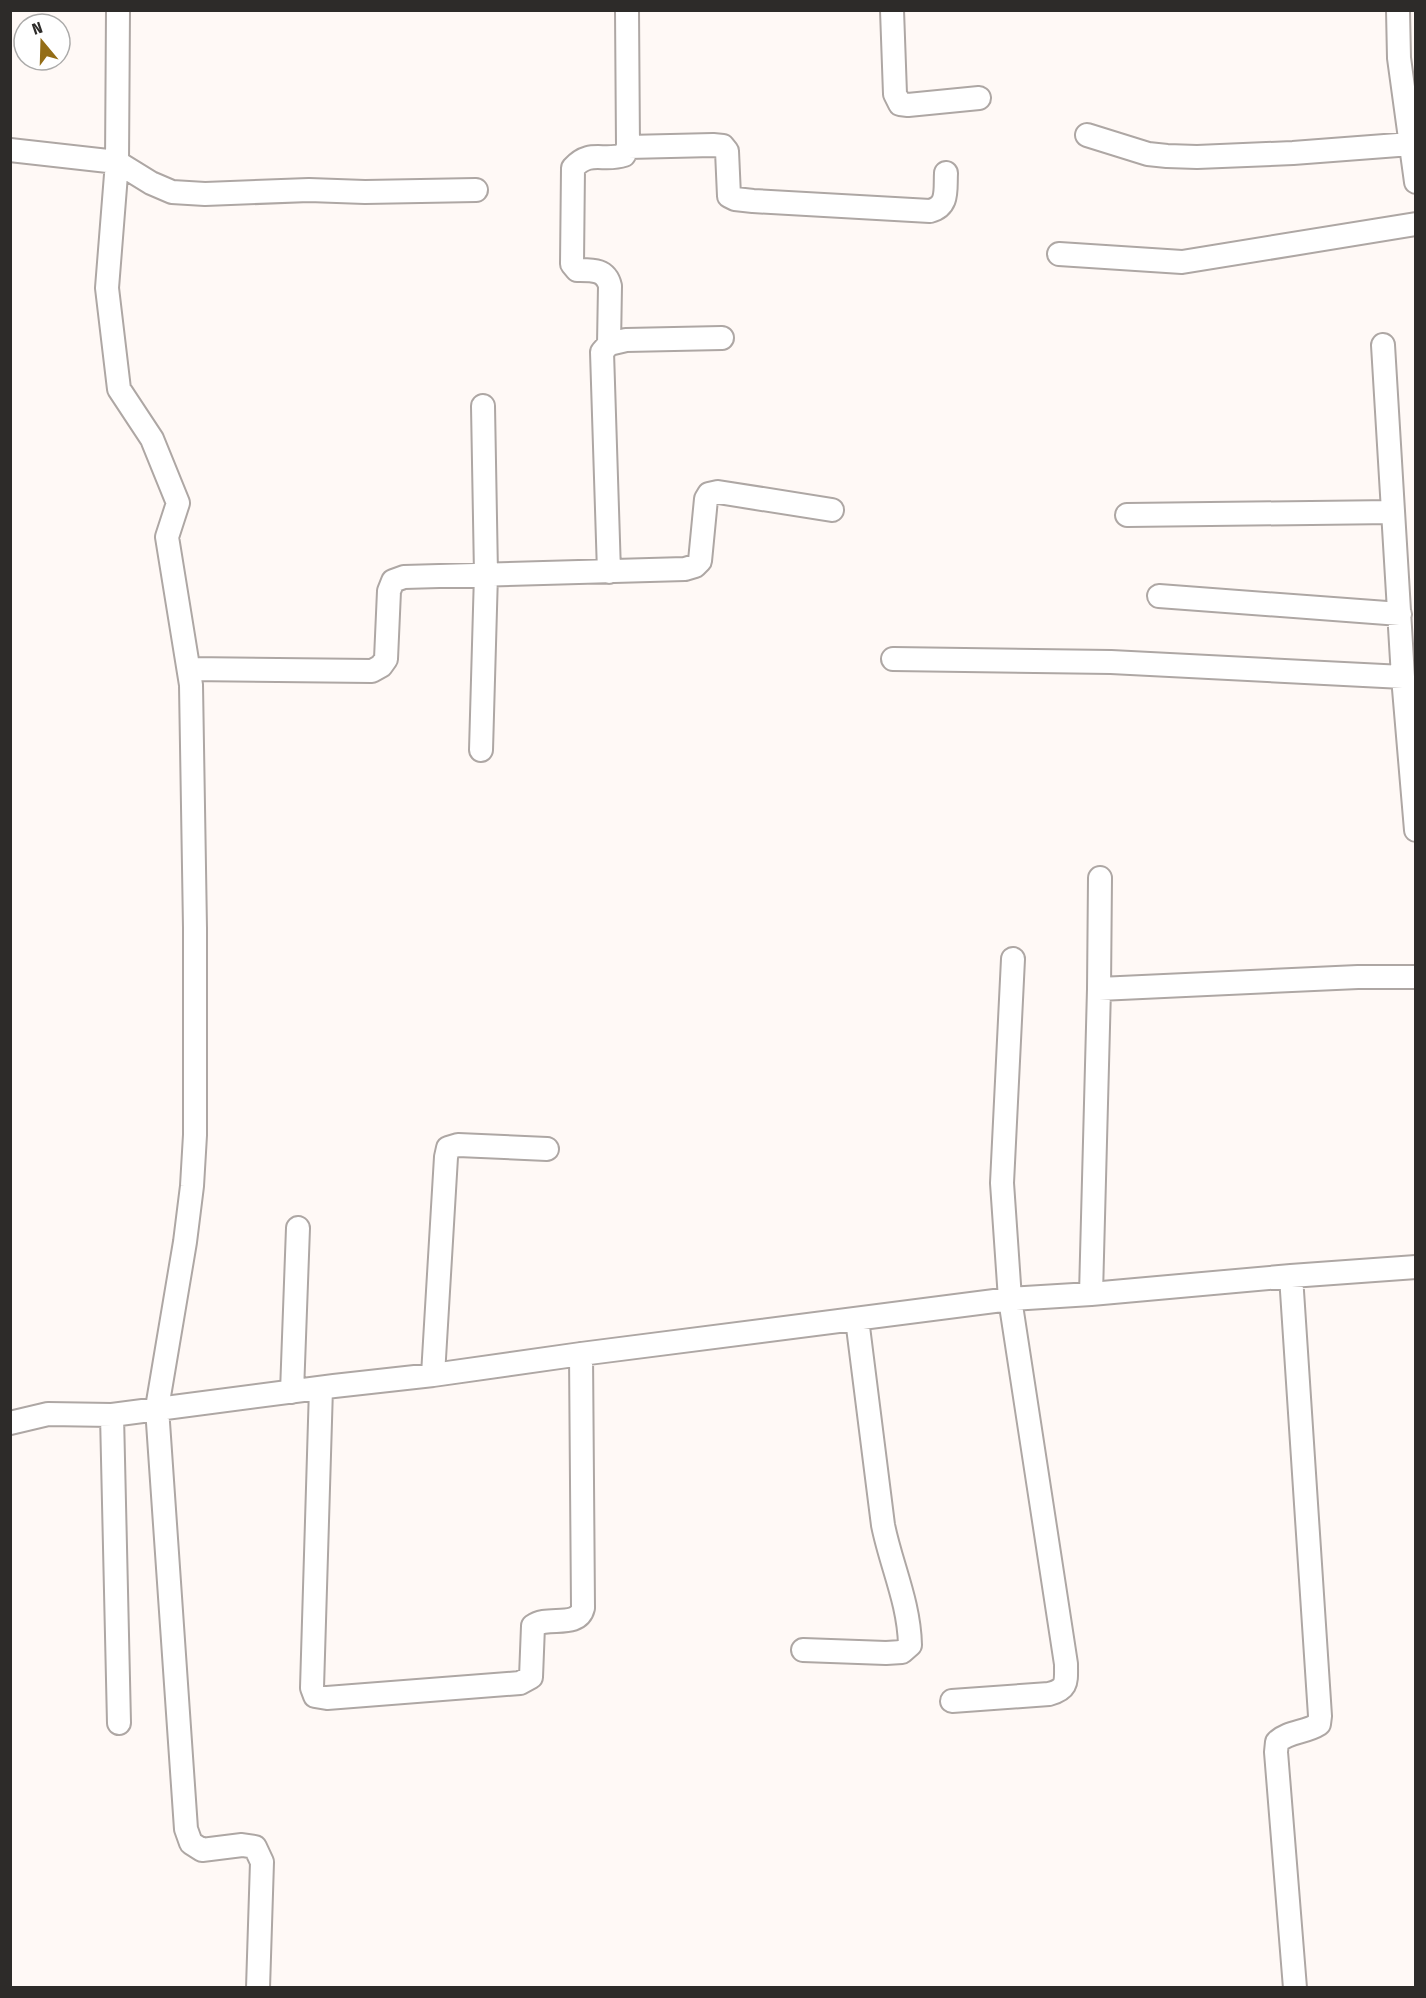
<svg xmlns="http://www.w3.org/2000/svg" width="1426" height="1998" font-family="'Fira Sans Condensed',sans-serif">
  <rect width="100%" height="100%" fill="#fff9f6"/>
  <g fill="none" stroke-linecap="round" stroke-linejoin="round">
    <defs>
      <path id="minor" d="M 118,10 L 117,162 L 107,288 L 119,389 L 152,439 L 178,503 L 167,537 L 191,685 L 195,928 L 195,1135 L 192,1186 L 185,1242 L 157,1408 L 186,1829 L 191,1843 L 202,1850 L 242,1845 L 255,1847 L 262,1862 L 258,1988
        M 892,10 L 895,94 L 900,104 L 908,105 L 979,98
        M 1398,10 L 1399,58 L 1416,182
        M 1087,135 L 1148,154 L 1167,156 L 1197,157 L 1293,153 L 1411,144
        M 628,147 L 713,145 L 723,146 L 727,151 L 729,196 L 735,199 L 753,201 L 930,211 C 949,206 945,190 946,173
        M 10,150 L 117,162 L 151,183 L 172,192 L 205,194 L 309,190 L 365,192 L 476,190
        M 1059,254 L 1182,262 L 1416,224
        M 609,344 L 610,286 C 606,269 592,270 577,270 L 572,264 L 573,168 C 590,149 603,162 624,155 L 628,147 L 627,10
        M 1383,345 L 1403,677 L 1416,830
        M 1127,515 L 1393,512
        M 609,572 L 602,352 L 609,344 L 626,340 L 722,338
        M 1159,596 L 1400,614
        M 893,659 L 1111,662 L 1403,677
        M 189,669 L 372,671 L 381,666 L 386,659 L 389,591 L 393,581 L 404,577 L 685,569 L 695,566 L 700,561 L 706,499 L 709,494 L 718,492 L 832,510
        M 481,750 L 486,574 L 483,406
        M 1099,989 L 1358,977 L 1416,977
        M 1291,1276 L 1320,1716 L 1319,1724 C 1305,1733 1289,1731 1277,1742 L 1276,1752 L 1295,1988
        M 1091,1294 L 1099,989 L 1100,878
        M 433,1375 L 446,1157 L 448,1148 L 458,1145 L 547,1149
        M 321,1388 L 312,1688 L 315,1696 L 327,1698 L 520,1683 L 531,1677 L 533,1626 C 547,1615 578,1629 583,1608 L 581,1354
        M 292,1392 L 298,1228
        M 112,1415 L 119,1723
        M 10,1423 L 48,1414 L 112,1415 L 334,1386 L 433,1375 L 581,1354 L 1010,1299 L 1091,1294 L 1291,1276 L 1416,1267
        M 803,1650 L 886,1653 L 902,1652 L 910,1645 C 909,1602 891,1565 883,1525 L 857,1319
        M 952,1701 L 1049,1694 C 1068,1689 1066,1682 1066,1664 L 1010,1299 L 1002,1183 L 1013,959"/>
    </defs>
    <use href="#minor" stroke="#aea7a4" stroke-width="26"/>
    <use href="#minor" stroke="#fff" stroke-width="22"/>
  </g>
  <rect width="1426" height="1998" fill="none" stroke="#2d2b29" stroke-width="24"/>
  <g transform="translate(42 42) rotate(341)"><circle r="28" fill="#ffffff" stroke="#abaaa9" stroke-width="1.5"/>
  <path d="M0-4.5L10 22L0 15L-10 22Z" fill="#946d16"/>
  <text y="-9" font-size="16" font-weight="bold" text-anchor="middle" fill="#2d2b29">N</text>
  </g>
</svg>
